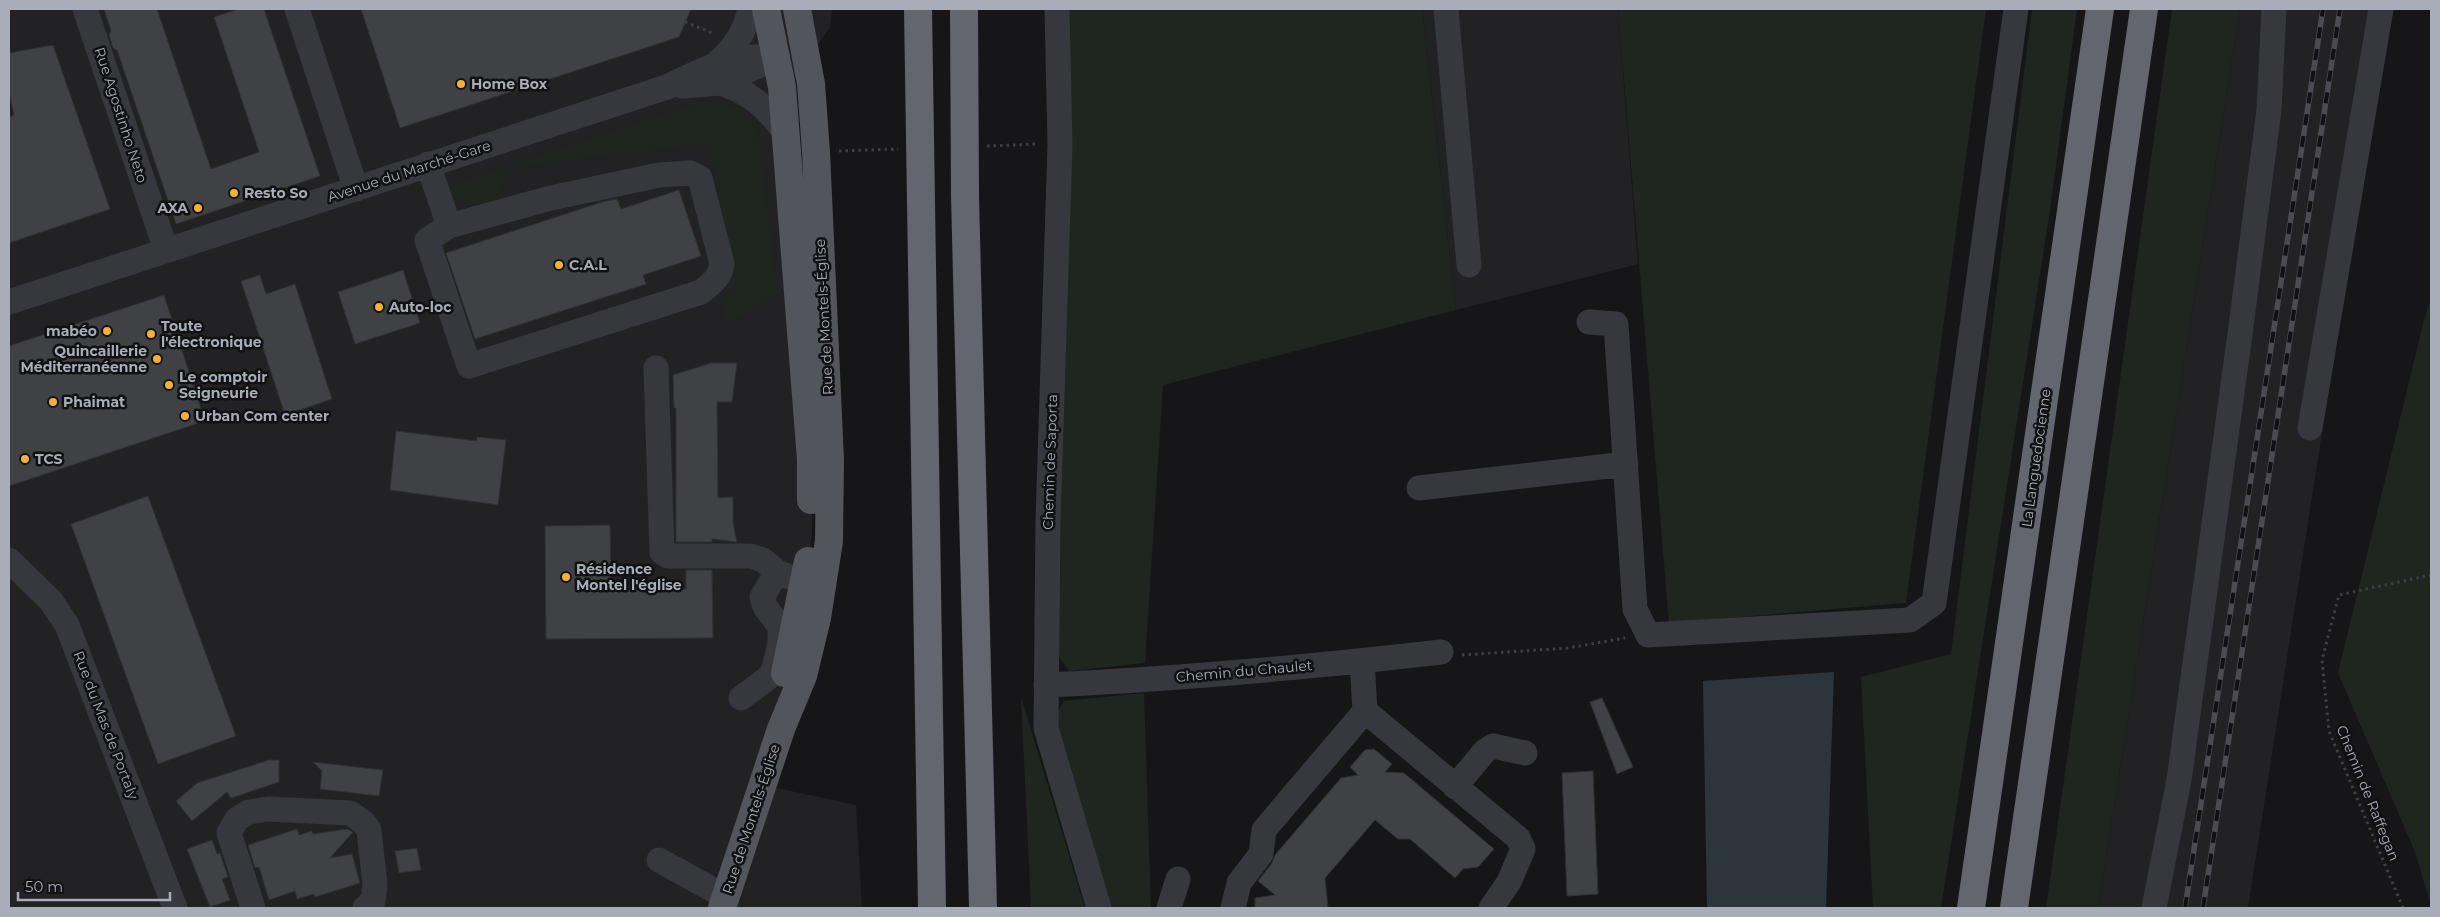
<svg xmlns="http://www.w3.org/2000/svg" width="2440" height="917" font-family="Montserrat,sans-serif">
  <rect width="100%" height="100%" fill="#161618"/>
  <path fill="#222225" d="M 9,9 L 832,9 L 830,27 L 785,94 L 811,355 L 812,534 L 796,647 L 759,784 L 856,805 L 862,908 L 9,908 Z
    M 1422,9 L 1618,9 L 1638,264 L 1456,310 Z
    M 2240,9 L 2388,9 L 2248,908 L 2098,908 Z"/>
  <path fill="#1e261f" d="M 1069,9 L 1422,9 L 1456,310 L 1163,385 L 1145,663 L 1069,671 L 1053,647 Z
    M 1618,9 L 1986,9 L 1906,603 L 1669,623 Z
    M 2032,9 L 2077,9 L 2050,210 L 1941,908 L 1873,908 L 1861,677 L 1951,654 Z
    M 2172,9 L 2240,9 L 2098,908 L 2046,908 Z
    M 701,102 C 731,103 740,104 758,130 L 778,295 L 727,324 L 720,297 L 738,291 L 709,144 L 509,167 L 503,174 C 507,215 473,207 449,195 L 446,186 Z
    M 2431,300 L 2431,905 L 2415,852 L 2338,673 L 2425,316 Z
    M 1144,693 L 1151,908 L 1110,908 L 1052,721 L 1064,701 Z
    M 1021,697 L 1085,908 L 1031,908 Z"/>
  <path fill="#2c353c" d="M 1834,672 L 1826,908 L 1707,908 L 1703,681 Z"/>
  <path fill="#404145" stroke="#303034" d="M 104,9 L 157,9 L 211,169 L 259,152 L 214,17 L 239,9 L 264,9 L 320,176 L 176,224 L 117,50 L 113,48 L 109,35 L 111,31 Z
    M 361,9 L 691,9 L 679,37 L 400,128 Z
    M 53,45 L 110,209 L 9,243 L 9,117 L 14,115 L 9,93 L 9,53 Z
    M 679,190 L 701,256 L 643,275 L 646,284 L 475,339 L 446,253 L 602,202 L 617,199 L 621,209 Z
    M 403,270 L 420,323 L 355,344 L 338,292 Z
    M 260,275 L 266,294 L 295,284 L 332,399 L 285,415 L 241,281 Z
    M 164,295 L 205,421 L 9,486 L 9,346 Z
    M 711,363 L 737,363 L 732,402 L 717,402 L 718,498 L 733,497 L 733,523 L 737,542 L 712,539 L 712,542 L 676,542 L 676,408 L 674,408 L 673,375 Z
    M 396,431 L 477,441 L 477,437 L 506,440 L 498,505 L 390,490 Z
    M 148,496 L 236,736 L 158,764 L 71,524 Z
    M 610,525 L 611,590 L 686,589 L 686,570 L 712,570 L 713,638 L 546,639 L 545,526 Z
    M 1602,698 L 1633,767 L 1617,774 L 1590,702 Z
    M 1374,749 L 1392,764 L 1385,772 L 1404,773 L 1494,849 L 1478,867 L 1463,869 L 1455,878 L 1410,839 L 1398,839 L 1375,820 L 1325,878 L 1328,908 L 1255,908 L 1255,898 L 1275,895 L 1258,881 L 1272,863 L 1275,855 L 1341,778 L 1358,775 L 1350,767 L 1365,750 Z
    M 269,760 L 279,760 L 279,782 L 231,798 L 227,792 L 192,821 L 176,801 L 197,783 Z
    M 313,762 L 383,770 L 379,796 L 320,789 L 322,771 Z
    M 1593,771 L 1598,894 L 1567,896 L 1562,773 Z
    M 297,829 L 299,835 L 312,831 L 313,834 L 347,829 L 353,832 L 330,858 L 352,854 L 360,883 L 315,897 L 314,894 L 297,899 L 295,891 L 269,900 L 259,867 L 255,868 L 248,845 Z
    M 212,840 L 217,854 L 220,853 L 228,877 L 222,879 L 230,900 L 210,907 L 187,849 Z
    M 417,848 L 421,870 L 399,873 L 395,851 Z"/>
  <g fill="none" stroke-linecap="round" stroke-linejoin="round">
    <path stroke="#3d3f44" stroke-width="3" stroke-dasharray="2.5 4" stroke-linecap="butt" d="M 685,22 L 715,34
      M 987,146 L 1038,144
      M 839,151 L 898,149
      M 1462,655 L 1568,648 L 1625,638
      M 2403,908 L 2329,731 L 2322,660 L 2339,595 L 2431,575"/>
    <path stroke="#37383d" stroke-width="25" d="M 85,9 L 166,250
      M 297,9 L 356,189
      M 1057,9 L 1060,145 L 1048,521 L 1046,728 L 1099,908
      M 1446,9 L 1469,265
      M 717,63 C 735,47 745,32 750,9
      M 721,83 C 752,93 766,108 786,133
      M 682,86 L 721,83 L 767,62
      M 428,164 L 449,226 L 551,198 L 659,175 L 690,173 L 700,178 L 722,264 C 720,278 711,284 701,292 L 469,366 L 427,240 L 449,226
      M 9,302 L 667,87 C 708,67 729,56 777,56
      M 1589,322 L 1616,324 L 1635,609 L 1648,635 L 1910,620 L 1934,603 L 2016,9
      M 656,368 L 662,552 L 668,556 L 751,556 L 763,560 L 777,572 L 804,582
      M 2310,428 L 2381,9
      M 1419,488 L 1626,464
      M 9,560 L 51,601 L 67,625 L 175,908
      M 1046,685 C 1178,679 1310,667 1441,652
      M 741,698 L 772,675 C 775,661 785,638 778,624 C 772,614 764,610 762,597 L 777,572
      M 1365,711 L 1518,838 L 1523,849 L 1509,882 L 1491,908
      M 1455,787 L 1485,751 L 1493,746 L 1525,753
      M 659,860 L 726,897
      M 253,908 L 229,833 L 237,819 L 249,812 L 268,809 L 350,813 L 363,822 L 369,830 L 375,885 L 373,901 L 365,908
      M 1169,908 L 1178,879
      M 1233,908 L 1239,883 L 1261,854 L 1264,830 L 1365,711 L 1362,661
      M 2154,908 L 2179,780 L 2240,334 L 2269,110 L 2274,9"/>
    <path stroke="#53555c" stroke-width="28" d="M 766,9 L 782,87 L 811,460 L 811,500
      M 785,673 L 808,561
      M 722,908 L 781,729 L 803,676 L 817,618 L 829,541 L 830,460 L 816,152 L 811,84 L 797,9"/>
    <path stroke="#63666e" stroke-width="28" d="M 918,9 L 932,908
      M 964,9 L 965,196 L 983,908
      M 1971,908 L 2100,9
      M 2014,908 L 2144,9"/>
    <defs>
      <path id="rail" d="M 2185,908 L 2323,9
        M 2203,908 L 2340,9"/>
    </defs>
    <use href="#rail" stroke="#4a4c52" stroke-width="5.5"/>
    <use href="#rail" stroke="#111113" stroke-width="4" stroke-dasharray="11" stroke-linecap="butt"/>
  </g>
  <g fill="#f2b134" stroke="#111113" stroke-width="2">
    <circle cx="461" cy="84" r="5"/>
    <circle cx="234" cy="193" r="5"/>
    <circle cx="198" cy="208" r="5"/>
    <circle cx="559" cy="265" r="5"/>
    <circle cx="379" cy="307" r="5"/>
    <circle cx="107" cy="331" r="5"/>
    <circle cx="151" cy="334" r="5"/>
    <circle cx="157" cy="359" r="5"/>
    <circle cx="169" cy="385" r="5"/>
    <circle cx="53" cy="402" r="5"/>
    <circle cx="185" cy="416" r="5"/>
    <circle cx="25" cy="459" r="5"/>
    <circle cx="566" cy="577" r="5"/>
  </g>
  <g text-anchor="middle" stroke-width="5" stroke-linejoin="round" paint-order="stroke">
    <g font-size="14" font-weight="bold" fill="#a8adb8" stroke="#111113" text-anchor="start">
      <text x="471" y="89">Home Box</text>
      <text x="244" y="198">Resto So</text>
      <text x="188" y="213" text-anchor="end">AXA</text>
      <text x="569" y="270">C.A.L</text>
      <text x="389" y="312">Auto-loc</text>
      <text x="161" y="331">Toute<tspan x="161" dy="16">l'électronique</tspan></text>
      <text x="97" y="336" text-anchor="end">mabéo</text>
      <text x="147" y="356" text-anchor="end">Quincaillerie<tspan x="147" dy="16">Méditerranéenne</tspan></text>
      <text x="179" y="382">Le comptoir<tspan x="179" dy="16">Seigneurie</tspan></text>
      <text x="63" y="407">Phaimat</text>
      <text x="195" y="421">Urban Com center</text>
      <text x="35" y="464">TCS</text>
      <text x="576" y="574">Résidence<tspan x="576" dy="16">Montel l'église</tspan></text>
    </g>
    <g font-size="14" fill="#a8adb8" stroke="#111113">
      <text transform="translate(121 115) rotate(72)" y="5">Rue Agostinho Neto</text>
      <text transform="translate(409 171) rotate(-18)" y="5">Avenue du Marché-Gare</text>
      <text transform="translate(824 317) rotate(-93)" y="5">Rue de Montels-Église</text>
      <text transform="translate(2036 458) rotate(-82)" y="5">La Languedocienne</text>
      <text transform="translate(1050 462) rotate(-88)" y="5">Chemin de Saporta</text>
      <text transform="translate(1244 671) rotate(-5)" y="5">Chemin du Chaulet</text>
      <text transform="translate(106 725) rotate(69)" y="5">Rue du Mas de Portaly</text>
      <text transform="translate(2368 793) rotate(68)" y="5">Chemin de Raffegan</text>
      <text transform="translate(751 819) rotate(-72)" y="5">Rue de Montels-Église</text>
    </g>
  </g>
  <rect width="2440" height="917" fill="none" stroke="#a8adb8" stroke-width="20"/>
  <path d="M18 892v8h152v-8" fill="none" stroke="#a8adb8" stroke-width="2.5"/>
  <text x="25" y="892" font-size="15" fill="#a8adb8" stroke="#111113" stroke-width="4" paint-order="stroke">50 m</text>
</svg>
